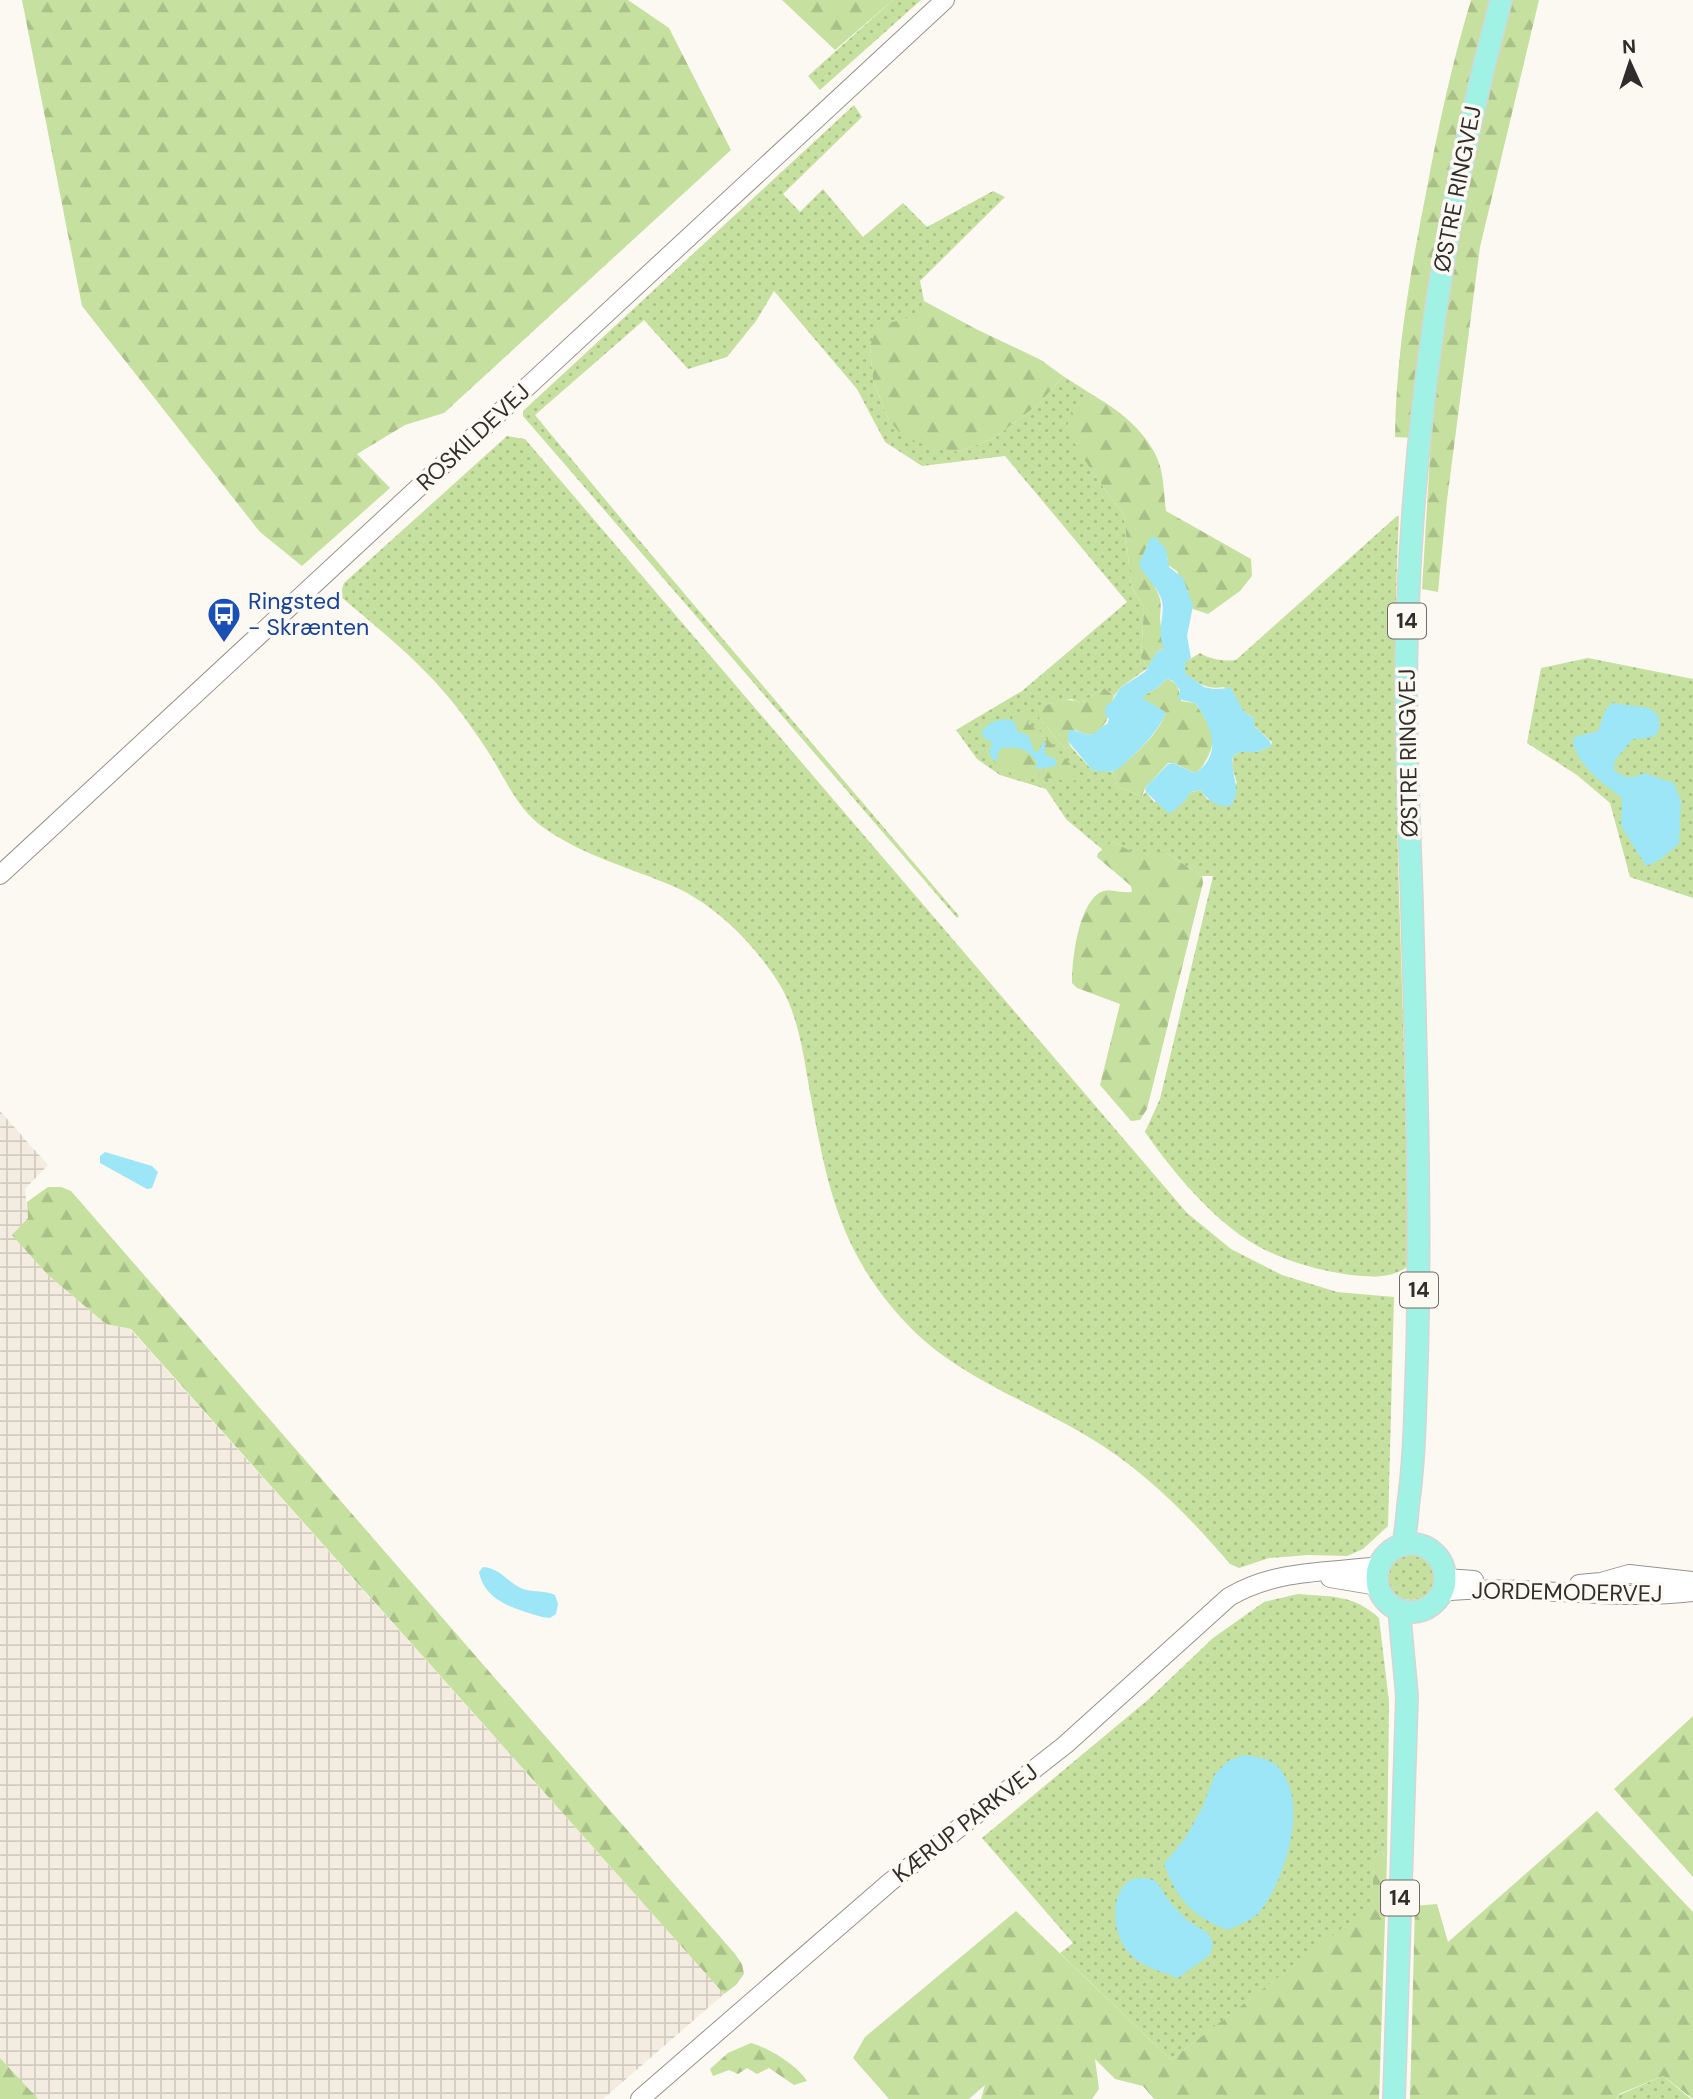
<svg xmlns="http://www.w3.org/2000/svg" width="1693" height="2099" font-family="'DM Sans',sans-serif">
  <defs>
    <pattern id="industrial-grid" width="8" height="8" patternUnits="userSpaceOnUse" patternTransform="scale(1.75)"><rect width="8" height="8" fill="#f4ece0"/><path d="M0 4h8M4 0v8" fill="none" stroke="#d2cbc0"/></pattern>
    <pattern id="grass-dots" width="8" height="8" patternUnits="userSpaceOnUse" patternTransform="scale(1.75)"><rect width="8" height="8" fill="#c5e09f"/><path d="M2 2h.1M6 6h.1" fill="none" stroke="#aac089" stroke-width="1.8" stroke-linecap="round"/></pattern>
    <pattern id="forest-firs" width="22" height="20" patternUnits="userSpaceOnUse" patternTransform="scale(1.75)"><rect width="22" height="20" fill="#c5e09f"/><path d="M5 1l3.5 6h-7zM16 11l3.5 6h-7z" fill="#aac089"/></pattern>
  </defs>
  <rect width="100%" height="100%" fill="#fcf9f3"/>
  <path fill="url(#industrial-grid)" d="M 0,1111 L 48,1165 L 25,1189 L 28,1218 L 13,1235 L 48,1275 L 106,1324 L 130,1329 L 724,1994 L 603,2099 L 0,2099 Z"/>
  <path fill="url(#grass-dots)" d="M 893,0 L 921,0 L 820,90 L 808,76 Z
    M 854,105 L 862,117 L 783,194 L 800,212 L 823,189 L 863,237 L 903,203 L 927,227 L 993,191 L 1005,197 L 920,281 L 924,301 L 917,315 L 870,347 L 873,381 L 889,420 L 958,452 L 994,438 L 1040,403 L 1063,376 L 1096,397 L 1073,410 L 1067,430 L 1093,473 L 1124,515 L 1131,586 L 1144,607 L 1141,658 L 1149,667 L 1120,688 L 1114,696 L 1104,688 L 1081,703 L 1071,699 L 1051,703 L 1039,717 L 1065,749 L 1071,747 L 1092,770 L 1112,772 L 1118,787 L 1142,796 L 1146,792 L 1154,802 L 1200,790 L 1208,800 L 1237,783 L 1232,767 L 1233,756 L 1240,752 L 1257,752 L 1271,746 L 1272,742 L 1254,726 L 1254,718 L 1244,712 L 1224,687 C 1208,690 1198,684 1185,673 L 1184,663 L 1200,653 C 1209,659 1225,662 1236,660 L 1397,516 L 1399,516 C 1390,696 1399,874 1404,1053 C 1406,1124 1407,1195 1408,1266 C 1392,1279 1371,1277 1351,1275 C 1314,1270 1272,1258 1240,1235 C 1203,1208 1171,1169 1145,1132 L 1160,1099 L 1213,876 L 1202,876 L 1165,852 L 1132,852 L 1113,841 L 1103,850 L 1066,819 L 1046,789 L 1000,775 L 977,759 L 956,730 L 1022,691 L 1127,602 L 1005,456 L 922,466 L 885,442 L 857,389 L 774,291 L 756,321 L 727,357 L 688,369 L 644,320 L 535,415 C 674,584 818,749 959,916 L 957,918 L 523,416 L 523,411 Z
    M 507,436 L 525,439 L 1187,1213 L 1231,1249 L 1282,1275 L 1337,1292 L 1394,1297 L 1388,1526 L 1363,1549 L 1347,1556 L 1308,1555 L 1269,1558 L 1239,1568 L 1230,1564 C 1188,1515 1143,1469 1087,1436 C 1026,1400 954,1375 906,1323 C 841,1254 827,1187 811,1098 C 804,1060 800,1019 780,985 C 756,946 717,906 675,887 C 629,867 586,857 544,828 C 516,808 505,777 487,750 C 477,735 466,719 455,705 C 421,662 381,631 340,596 L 344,583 Z
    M 1588,658 L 1693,679 L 1693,898 L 1630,877 L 1610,803 L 1577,775 L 1527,743 L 1541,668 Z
    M1387 1576a24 24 0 1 1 48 0a24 24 0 1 1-48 0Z
    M 1298,1594 C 1332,1597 1353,1594 1379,1618 L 1389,1702 L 1387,1860 L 1380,1848 L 1374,1860 L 1373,1905 L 1171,2060 L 1060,1953 L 1073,1943 L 982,1838 L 1149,1699 L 1213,1638 L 1264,1602 Z
    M 1663,2076 L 1691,2099 L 1616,2099 L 1619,2095 Z"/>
  <path fill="url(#forest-firs)" d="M 22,0 L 628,0 L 669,28 L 731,150 L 444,413 L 405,425 L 357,454 L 390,488 L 302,566 L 260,532 L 82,306 Z
    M 782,0 L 893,0 L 835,50 Z
    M 1471,0 L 1539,0 L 1480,247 L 1447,500 L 1438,592 L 1422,589 L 1431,439 L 1395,437 C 1396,354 1410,274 1426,193 C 1438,128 1452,63 1471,0 Z
    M 924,301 L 976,329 L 1041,360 L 1063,376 L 1040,403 L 994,438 L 958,452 L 906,440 L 889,420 L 873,381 L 870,347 L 876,327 L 916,315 Z
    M 1096,397 C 1122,412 1151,436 1160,466 C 1164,480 1164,497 1166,511 L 1251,559 L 1252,576 L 1240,591 L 1208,614 L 1193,609 L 1177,571 L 1168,565 L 1168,557 L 1155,588 C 1162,599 1161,605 1160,617 C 1160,627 1164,638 1164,648 L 1157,652 L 1149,667 L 1141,658 L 1144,607 L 1131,586 L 1124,515 L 1093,473 L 1066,430 L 1072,410 Z
    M 1167,679 C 1178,682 1180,691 1181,701 L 1195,703 C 1208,722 1220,738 1206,760 C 1203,766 1201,769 1195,773 L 1174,763 L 1168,763 L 1145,788 L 1142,796 L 1118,787 L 1112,772 C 1127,764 1164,729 1165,712 L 1143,699 L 1143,696 L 1157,688 Z
    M 1104,688 L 1114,696 C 1108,709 1112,717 1101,728 C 1092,738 1087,735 1075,730 L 1068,741 L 1071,747 L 1065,749 L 1039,717 L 1041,709 C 1053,701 1067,697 1081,703 Z
    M 1021,711 L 1031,715 L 1028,724 L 1036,727 L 1072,766 L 1077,775 L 1076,780 L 1070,782 L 1050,778 L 1040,780 L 1040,775 L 1035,772 C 1027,777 1008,777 1000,770 C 999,769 994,761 993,760 L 997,760 L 998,753 L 1002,748 L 1022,748 L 1037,763 L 1047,756 L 1044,750 L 1046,743 L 1042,742 L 1038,752 L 1034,751 L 1029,739 L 1015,729 L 1015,722 L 1012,720 L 1013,714 Z
    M 1113,841 L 1132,852 L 1165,852 L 1202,876 L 1203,883 L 1147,1109 L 1140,1120 L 1131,1121 L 1100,1085 L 1120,1004 L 1077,988 L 1072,983 C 1072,959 1078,907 1099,893 C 1109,887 1121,894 1132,892 L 1131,886 L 1097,857 L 1098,853 Z
    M 48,1187 L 61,1187 L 71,1191 L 735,1954 L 742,1964 L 744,1974 L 736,1985 L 724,1994 L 131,1329 L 106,1324 L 48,1275 L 12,1235 L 28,1218 L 27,1202 Z
    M 1693,1716 L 1693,1877 L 1614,1789 Z
    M 1597,1811 L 1693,1912 L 1693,2099 L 1663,2076 L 1619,2094 L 1616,2099 L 1410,2099 L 1415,1906 L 1437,1904 L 1448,1942 Z
    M 1380,1848 L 1387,1860 L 1379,2099 L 1154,2099 L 1143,2086 L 1115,2079 L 1095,2059 L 1099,2089 L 1092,2099 L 981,2099 L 985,2085 L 969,2099 L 889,2099 L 853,2058 L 865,2037 L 1016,1911 L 1171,2060 L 1372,1905 L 1374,1860 Z
    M 751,2043 C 769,2048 797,2065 807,2081 L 794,2085 L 769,2068 L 757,2074 L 747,2068 L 738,2074 L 729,2070 L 713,2076 L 710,2069 L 728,2053 Z
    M 0,2058 L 38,2099 L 0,2099 Z"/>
  <path fill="#9de6f8" d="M 1155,537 L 1166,549 L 1169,567 L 1183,578 L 1193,606 L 1187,636 L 1191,658 L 1185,663 L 1185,673 L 1204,687 L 1214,689 L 1231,688 L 1244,712 L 1254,718 L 1254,726 L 1269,740 L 1272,746 L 1257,752 L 1240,752 L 1233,756 C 1229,773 1244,791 1230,806 C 1217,808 1208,800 1200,790 L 1191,792 L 1185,801 L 1171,813 L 1168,813 L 1146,792 L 1145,788 L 1168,764 L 1173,763 L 1195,773 C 1224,754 1211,725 1195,703 L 1178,699 L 1180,690 L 1173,681 L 1167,679 L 1157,688 L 1143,696 L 1144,699 L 1165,712 C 1166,724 1126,766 1114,771 C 1108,773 1099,771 1092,770 L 1068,741 L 1068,732 L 1071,730 C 1088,732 1087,741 1102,727 C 1109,721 1106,728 1109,719 L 1105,715 L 1106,705 L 1111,703 L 1120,688 L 1145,672 L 1157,652 L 1164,648 C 1155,629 1167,614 1161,598 C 1156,585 1144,576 1139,564 L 1150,538 Z
    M 1613,703 L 1649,708 L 1658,715 C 1663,738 1653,738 1633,739 L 1615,760 L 1614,770 C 1626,779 1632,779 1644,773 L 1674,783 L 1681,801 L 1679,844 L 1658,861 L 1646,866 L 1621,826 L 1622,798 C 1603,783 1576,765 1573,740 L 1575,737 L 1598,731 L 1606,709 Z
    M 1008,719 L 1015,722 C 1015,734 1022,732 1029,736 L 1034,751 L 1038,752 L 1043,742 L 1046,743 L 1044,750 L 1047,756 L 1056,759 L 1056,766 L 1039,769 L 1035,767 L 1037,763 C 1029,749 1018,746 1002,748 L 998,753 L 997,761 L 993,760 L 989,753 L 992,742 L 985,739 L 981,733 C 987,722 997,720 1008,719 Z
    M 105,1152 L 152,1166 L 158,1172 L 152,1188 L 147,1189 L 100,1163 L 100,1156 Z
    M 483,1567 C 499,1568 505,1579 517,1586 C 529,1594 543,1589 555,1595 L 558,1604 L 556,1614 L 550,1618 L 542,1617 C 516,1609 485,1602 479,1572 Z
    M 1244,1755 C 1257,1757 1270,1758 1279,1768 C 1309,1802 1286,1874 1264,1906 C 1256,1919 1241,1924 1228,1930 C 1192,1916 1178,1901 1164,1864 L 1186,1837 L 1203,1806 L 1215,1774 L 1228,1761 Z
    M 1146,1878 L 1156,1881 L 1170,1902 L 1187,1920 L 1208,1933 L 1213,1944 L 1210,1955 L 1178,1978 C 1161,1971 1141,1967 1129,1953 C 1114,1936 1109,1902 1125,1884 C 1130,1878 1138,1878 1146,1878 Z"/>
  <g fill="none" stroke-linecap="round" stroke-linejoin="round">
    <defs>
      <path id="minor" d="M 0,875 L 945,0
        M 1330,1578 L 1378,1586
        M 1445,1578 L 1474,1580
        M 1579,1584 L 1601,1582 L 1629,1574 L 1693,1581
        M 1442,1592 C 1525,1583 1610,1602 1693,1592
        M 640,2099 L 890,1882 L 1065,1745 L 1229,1597 C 1276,1569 1326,1573 1379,1566"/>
      <path id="major" d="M1377 1578a34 34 0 1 1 68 0a34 34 0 1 1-68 0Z
        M 1403,1545 C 1406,1532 1407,1519 1408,1506 C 1415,1457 1415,1408 1417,1358 C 1421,1207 1416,1056 1412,905 C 1409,814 1404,723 1407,632 C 1413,418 1445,207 1501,0
        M 1394,2099 L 1407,1696 L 1399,1609"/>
    </defs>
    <use href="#minor" stroke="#96938e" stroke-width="20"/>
    <use href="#major" stroke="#d6d5d5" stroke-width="24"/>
    <use href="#minor" stroke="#fff" stroke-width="18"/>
    <use href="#major" stroke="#a0f2e5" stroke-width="21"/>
  </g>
  <defs>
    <symbol id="bus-pin" viewBox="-11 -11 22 30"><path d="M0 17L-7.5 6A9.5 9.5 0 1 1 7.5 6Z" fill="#1a4fb4" stroke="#fcf9f3"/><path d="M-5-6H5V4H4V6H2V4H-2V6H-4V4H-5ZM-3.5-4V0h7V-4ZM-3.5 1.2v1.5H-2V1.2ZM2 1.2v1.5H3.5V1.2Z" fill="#fff"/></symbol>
  </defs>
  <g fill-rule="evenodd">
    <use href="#bus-pin" x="205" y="595" width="38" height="52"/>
  </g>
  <g text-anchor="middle" stroke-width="7" stroke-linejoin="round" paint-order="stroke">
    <g fill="#fcf9f3" stroke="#6d6b68" stroke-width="2">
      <rect x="1388" y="603.5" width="38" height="35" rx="5"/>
      <rect x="1400" y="1272.5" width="38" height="35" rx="5"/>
      <rect x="1381" y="1880.5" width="38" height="35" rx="5"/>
    </g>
    <g font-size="21" font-weight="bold" fill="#302e2c">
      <text x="1407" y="628">14</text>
      <text x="1419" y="1297">14</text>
      <text x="1400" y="1905">14</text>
    </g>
    <g font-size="23" fill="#302e2c" stroke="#fcf9f3">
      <text transform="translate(1457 189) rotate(-79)" y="8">ØSTRE RINGVEJ</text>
      <text transform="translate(473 437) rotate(-43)" y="8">ROSKILDEVEJ</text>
      <text transform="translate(1408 753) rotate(-91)" y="8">ØSTRE RINGVEJ</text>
      <text transform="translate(1567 1592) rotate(1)" y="8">JORDEMODERVEJ</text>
      <text transform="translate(965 1823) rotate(-38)" y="8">KÆRUP PARKVEJ</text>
    </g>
    <g font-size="23" fill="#164399" stroke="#fcf9f3" text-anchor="start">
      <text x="248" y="609">Ringsted<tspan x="248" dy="26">- Skrænten</tspan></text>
    </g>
  </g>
  <g transform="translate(1630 63) rotate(357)" stroke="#fcf9f3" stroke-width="5" paint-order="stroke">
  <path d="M0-5L12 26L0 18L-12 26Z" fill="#302e2c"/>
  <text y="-10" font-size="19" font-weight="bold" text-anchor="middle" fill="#302e2c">N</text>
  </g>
</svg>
